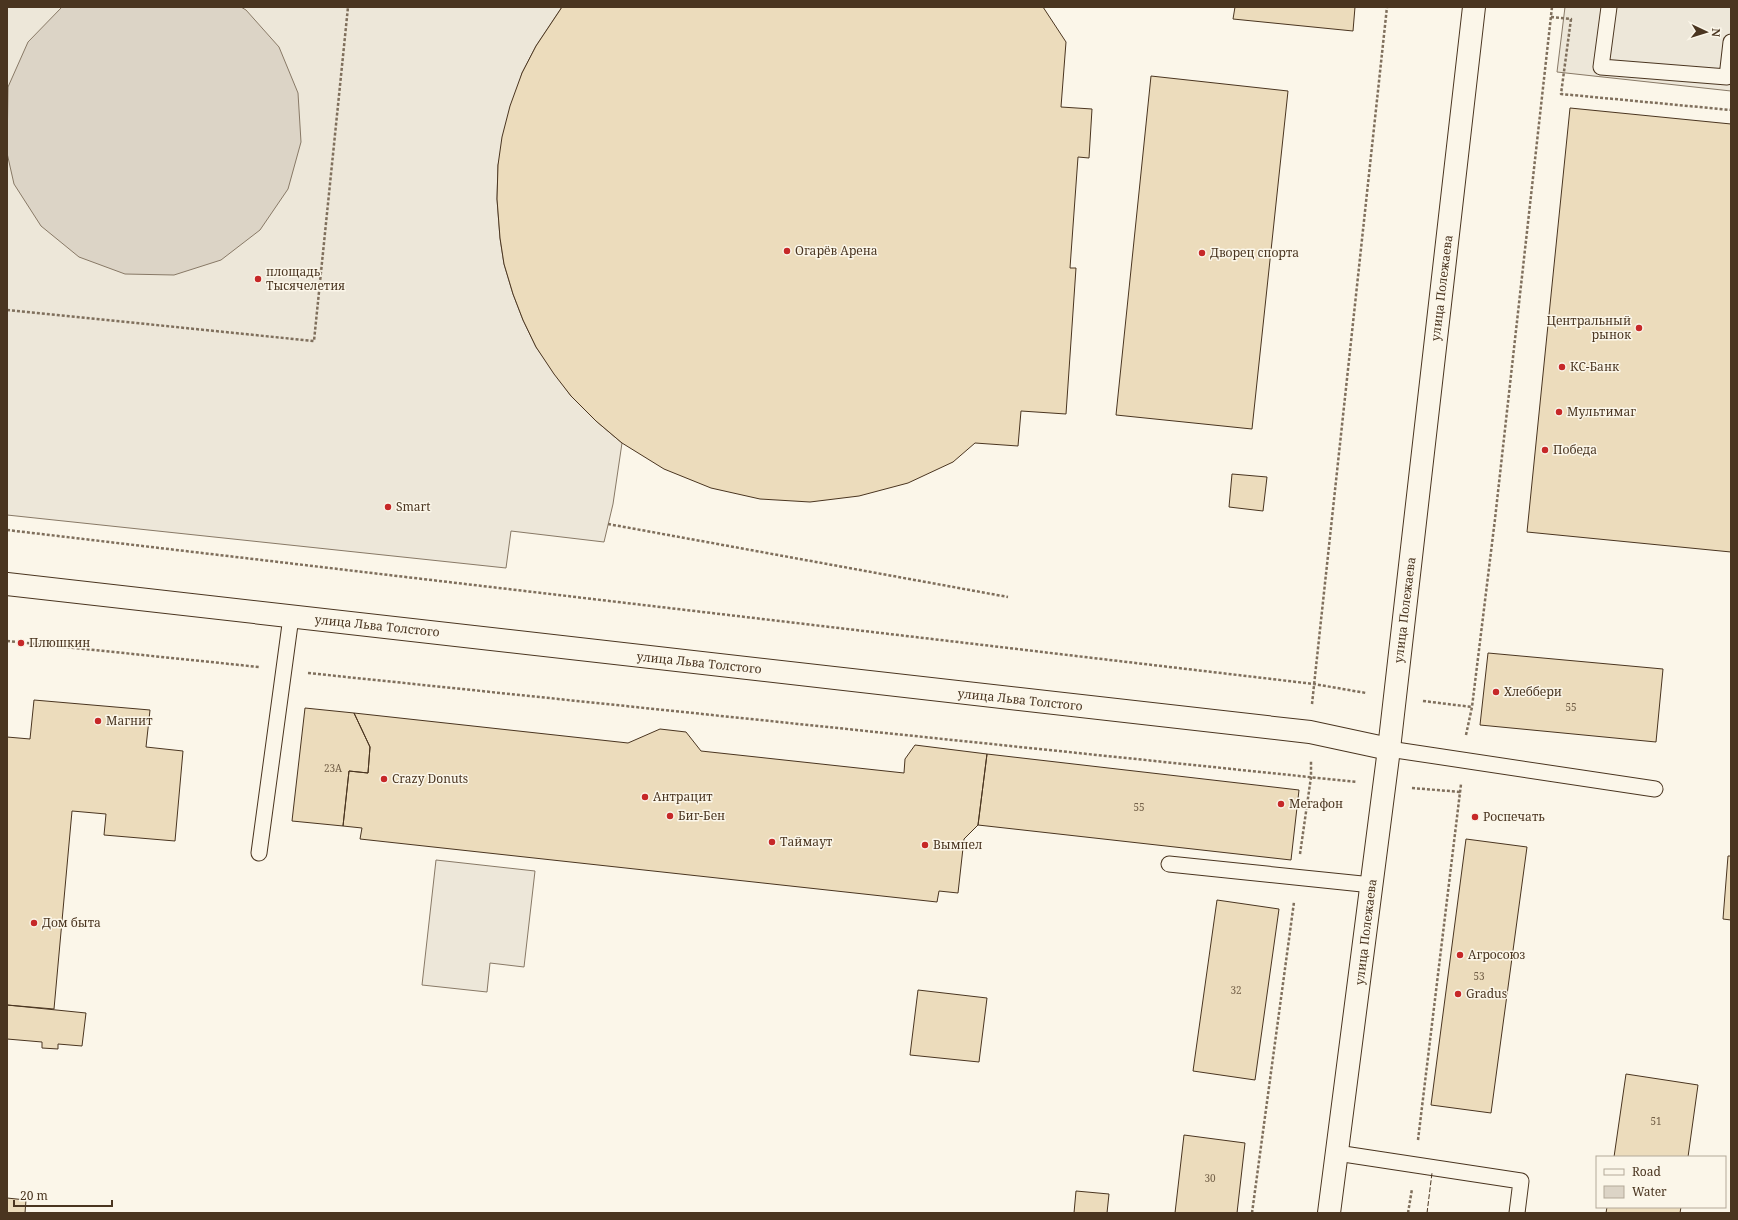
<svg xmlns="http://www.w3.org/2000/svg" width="1738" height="1220" font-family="'Noto Serif',serif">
  <rect width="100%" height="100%" fill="#fbf6e9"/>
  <path fill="#ede7d9" stroke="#887966" d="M 7,7 L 562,7 L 536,46 L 522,73 L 498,165 L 497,199 L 500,238 L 504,264 L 513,294 L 523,320 L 536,347 L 571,396 L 596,421 L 622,443 L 613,504 L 604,542 L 511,531 L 506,568 L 7,515 Z
    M 1565,7 L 1731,7 L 1731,91 L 1557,72 Z
    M 436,860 L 535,871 L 524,967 L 490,963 L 487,992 L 422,985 Z"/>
  <path fill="#dcd4c6" stroke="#887966" d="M 62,7 L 241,7 L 246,10 L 279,47 L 298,93 L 301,142 L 288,189 L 260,230 L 221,260 L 174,275 L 125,274 L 79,257 L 41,226 L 14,184 L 7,153 L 8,87 L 28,42 Z"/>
  <path fill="#ecdcbc" stroke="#4a3520" d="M 562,7 L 1043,7 L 1066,42 L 1061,107 L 1092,109 L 1089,158 L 1078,157 L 1070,268 L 1076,268 L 1066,414 L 1021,411 L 1018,446 L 975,443 L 953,462 L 908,483 L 859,496 L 810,502 L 760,499 L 711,488 L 664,469 L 622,443 L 596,421 L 571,396 L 554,374 L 536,347 L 523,320 L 513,294 L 504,264 L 500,238 L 497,199 L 498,165 L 502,137 L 510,106 L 522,73 L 536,46 Z
    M 1235,7 L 1355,7 L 1353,31 L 1233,19 Z
    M 1151,76 L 1288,91 L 1252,429 L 1116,415 Z
    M 1570,108 L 1731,124 L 1731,552 L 1527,532 Z
    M 1232,474 L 1267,477 L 1263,511 L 1229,507 Z
    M 1488,653 L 1663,669 L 1656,742 L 1480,725 Z
    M 34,700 L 150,710 L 146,747 L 183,751 L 175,841 L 104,835 L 106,814 L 72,811 L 54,1009 L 7,1005 L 7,737 L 30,739 Z
    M 305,708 L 354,713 L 370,747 L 368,773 L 349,771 L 343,826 L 292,821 Z
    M 354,713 L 628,743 L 660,729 L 686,732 L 701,751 L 904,773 L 905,759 L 915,745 L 987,754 L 978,825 L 964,839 L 958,893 L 939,891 L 937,902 L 360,839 L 362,828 L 343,826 L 349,771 L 368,773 L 370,747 Z
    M 987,754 L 1299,790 L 1291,860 L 978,825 Z
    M 1466,839 L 1527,847 L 1491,1113 L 1431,1105 Z
    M 1728,856 L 1731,856 L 1731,920 L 1723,919 Z
    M 1217,900 L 1279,909 L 1255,1080 L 1193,1071 Z
    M 918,990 L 987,998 L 979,1062 L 910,1055 Z
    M 7,1005 L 86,1013 L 82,1046 L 58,1044 L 58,1049 L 42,1048 L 42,1042 L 7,1039 Z
    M 1626,1074 L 1698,1085 L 1688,1157 L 1614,1157 Z
    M 1184,1135 L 1245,1143 L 1237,1213 L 1175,1213 Z
    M 1076,1191 L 1109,1194 L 1107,1213 L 1074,1213 Z
    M 7,1198 L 26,1200 L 25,1213 L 7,1213 Z
    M 1607,1207 L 1681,1207 L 1680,1213 L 1606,1213 Z"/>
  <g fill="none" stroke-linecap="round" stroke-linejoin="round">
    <defs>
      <path id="service" d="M 1609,7 L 1601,67 L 1727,77 L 1731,42
        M 1389,749 L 1655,789
        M 259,853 L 291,617
        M 1169,864 L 1372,885
        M 1337,1153 L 1521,1181 L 1517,1213"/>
      <path id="minor" d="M 7,584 L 1310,732 L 1389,749"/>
      <path id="primary" d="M 1329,1213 L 1389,749 L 1474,7"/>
    </defs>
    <use href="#service" stroke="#4a3520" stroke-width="17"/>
    <use href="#minor" stroke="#4a3520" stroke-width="24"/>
    <use href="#primary" stroke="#4a3520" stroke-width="24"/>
    <path stroke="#7f6f5c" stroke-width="2.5" stroke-dasharray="3 2" stroke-linecap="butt" d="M 1551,17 L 1571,19 L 1561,94 L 1731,110
      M 7,310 L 314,341 L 348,7
      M 608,524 L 1008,597
      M 7,530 L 1314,684 L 1366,693
      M 7,641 L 259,667
      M 308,673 L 1357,782
      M 1423,701 L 1472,707
      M 1312,704 L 1387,7
      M 1466,735 L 1472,707 L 1495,519 L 1552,7
      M 1412,788 L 1461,792
      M 1300,854 L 1311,777 L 1311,761
      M 1418,1140 L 1461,784
      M 1252,1213 L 1294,902
      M 1408,1213 L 1412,1189"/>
    <use href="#service" stroke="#fbf6e9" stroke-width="15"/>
    <use href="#minor" stroke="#fbf6e9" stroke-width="22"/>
    <use href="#primary" stroke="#fbf6e9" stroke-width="22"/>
    <path stroke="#4a3520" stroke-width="1" stroke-dasharray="5 2" stroke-linecap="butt" d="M 1427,1213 L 1432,1173"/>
  </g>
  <g fill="#c62828" stroke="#fbf6e9" stroke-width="1.5">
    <circle cx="787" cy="251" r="4"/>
    <circle cx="1202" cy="253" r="4"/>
    <circle cx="258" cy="279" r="4"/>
    <circle cx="1639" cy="328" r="4"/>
    <circle cx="1562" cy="367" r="4"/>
    <circle cx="1559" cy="412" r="4"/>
    <circle cx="1545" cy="450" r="4"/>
    <circle cx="388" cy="507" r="4"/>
    <circle cx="21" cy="643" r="4"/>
    <circle cx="1496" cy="692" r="4"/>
    <circle cx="98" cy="721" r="4"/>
    <circle cx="384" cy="779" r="4"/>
    <circle cx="645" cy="797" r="4"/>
    <circle cx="1281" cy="804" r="4"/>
    <circle cx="670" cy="816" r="4"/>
    <circle cx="1475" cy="817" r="4"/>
    <circle cx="772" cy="842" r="4"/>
    <circle cx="925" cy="845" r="4"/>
    <circle cx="34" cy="923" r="4"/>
    <circle cx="1460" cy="955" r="4"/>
    <circle cx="1458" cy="994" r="4"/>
  </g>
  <g text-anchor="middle" stroke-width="3" stroke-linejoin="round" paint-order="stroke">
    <g font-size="10" fill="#725f47">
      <text x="1571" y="711">55</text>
      <text x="333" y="772">23А</text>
      <text x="1139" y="811">55</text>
      <text x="1479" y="980">53</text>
      <text x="1236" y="994">32</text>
      <text x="1656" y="1125">51</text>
      <text x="1210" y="1182">30</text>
    </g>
    <g font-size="12" fill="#4a3520" stroke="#fbf6e9" text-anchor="start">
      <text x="795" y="255">Огарёв Арена</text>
      <text x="1210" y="257">Дворец cпорта</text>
      <text x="266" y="276">площадь<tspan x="266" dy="14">Тысячелетия</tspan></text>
      <text x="1631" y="325" text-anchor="end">Центральный<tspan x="1631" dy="14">рынок</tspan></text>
      <text x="1570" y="371">КС-Банк</text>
      <text x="1567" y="416">Мультимаг</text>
      <text x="1553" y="454">Победа</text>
      <text x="396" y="511">Smart</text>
      <text x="29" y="647">Плюшкин</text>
      <text x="1504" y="696">Хлеббери</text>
      <text x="106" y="725">Магнит</text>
      <text x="392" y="783">Crazy Donuts</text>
      <text x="653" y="801">Антрацит</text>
      <text x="1289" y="808">Мегафон</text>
      <text x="678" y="820">Биг-Бен</text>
      <text x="1483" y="821">Роспечать</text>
      <text x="780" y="846">Таймаут</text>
      <text x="933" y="849">Вымпел</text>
      <text x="42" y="927">Дом быта</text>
      <text x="1468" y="959">Агросоюз</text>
      <text x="1466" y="998">Gradus</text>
    </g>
    <g font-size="12" fill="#4a3520" stroke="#fbf6e9">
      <text transform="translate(1442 288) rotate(-83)" y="4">улица Полежаева</text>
      <text transform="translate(1405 610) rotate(-83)" y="4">улица Полежаева</text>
      <text transform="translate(377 626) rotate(6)" y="4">улица Льва Толстого</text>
      <text transform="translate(699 663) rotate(6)" y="4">улица Льва Толстого</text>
      <text transform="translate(1020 700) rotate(6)" y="4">улица Льва Толстого</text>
      <text transform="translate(1366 932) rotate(-83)" y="4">улица Полежаева</text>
    </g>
  </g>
  <rect width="1738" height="1220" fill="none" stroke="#4a3520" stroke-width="16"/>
  <rect x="1596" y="1156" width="130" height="52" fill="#fbf6e9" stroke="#b4a999"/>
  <rect x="1604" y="1169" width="20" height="6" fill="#fbf6e9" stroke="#b4a999"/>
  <text x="1632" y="1176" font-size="12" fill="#4a3520">Road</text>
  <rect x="1604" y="1186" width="20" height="12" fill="#dcd4c6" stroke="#b4a999"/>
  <text x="1632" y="1196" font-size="12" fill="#4a3520">Water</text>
  <g transform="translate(1706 32) rotate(94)" stroke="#fbf6e9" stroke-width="3" paint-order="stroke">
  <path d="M0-3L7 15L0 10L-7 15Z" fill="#4a3520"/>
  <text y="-6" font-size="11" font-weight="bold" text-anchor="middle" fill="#4a3520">N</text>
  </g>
  <path d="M14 1200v6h98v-6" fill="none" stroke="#4a3520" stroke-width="2"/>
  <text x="20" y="1200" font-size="12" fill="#4a3520" stroke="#fbf6e9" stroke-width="3" paint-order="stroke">20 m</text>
</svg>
